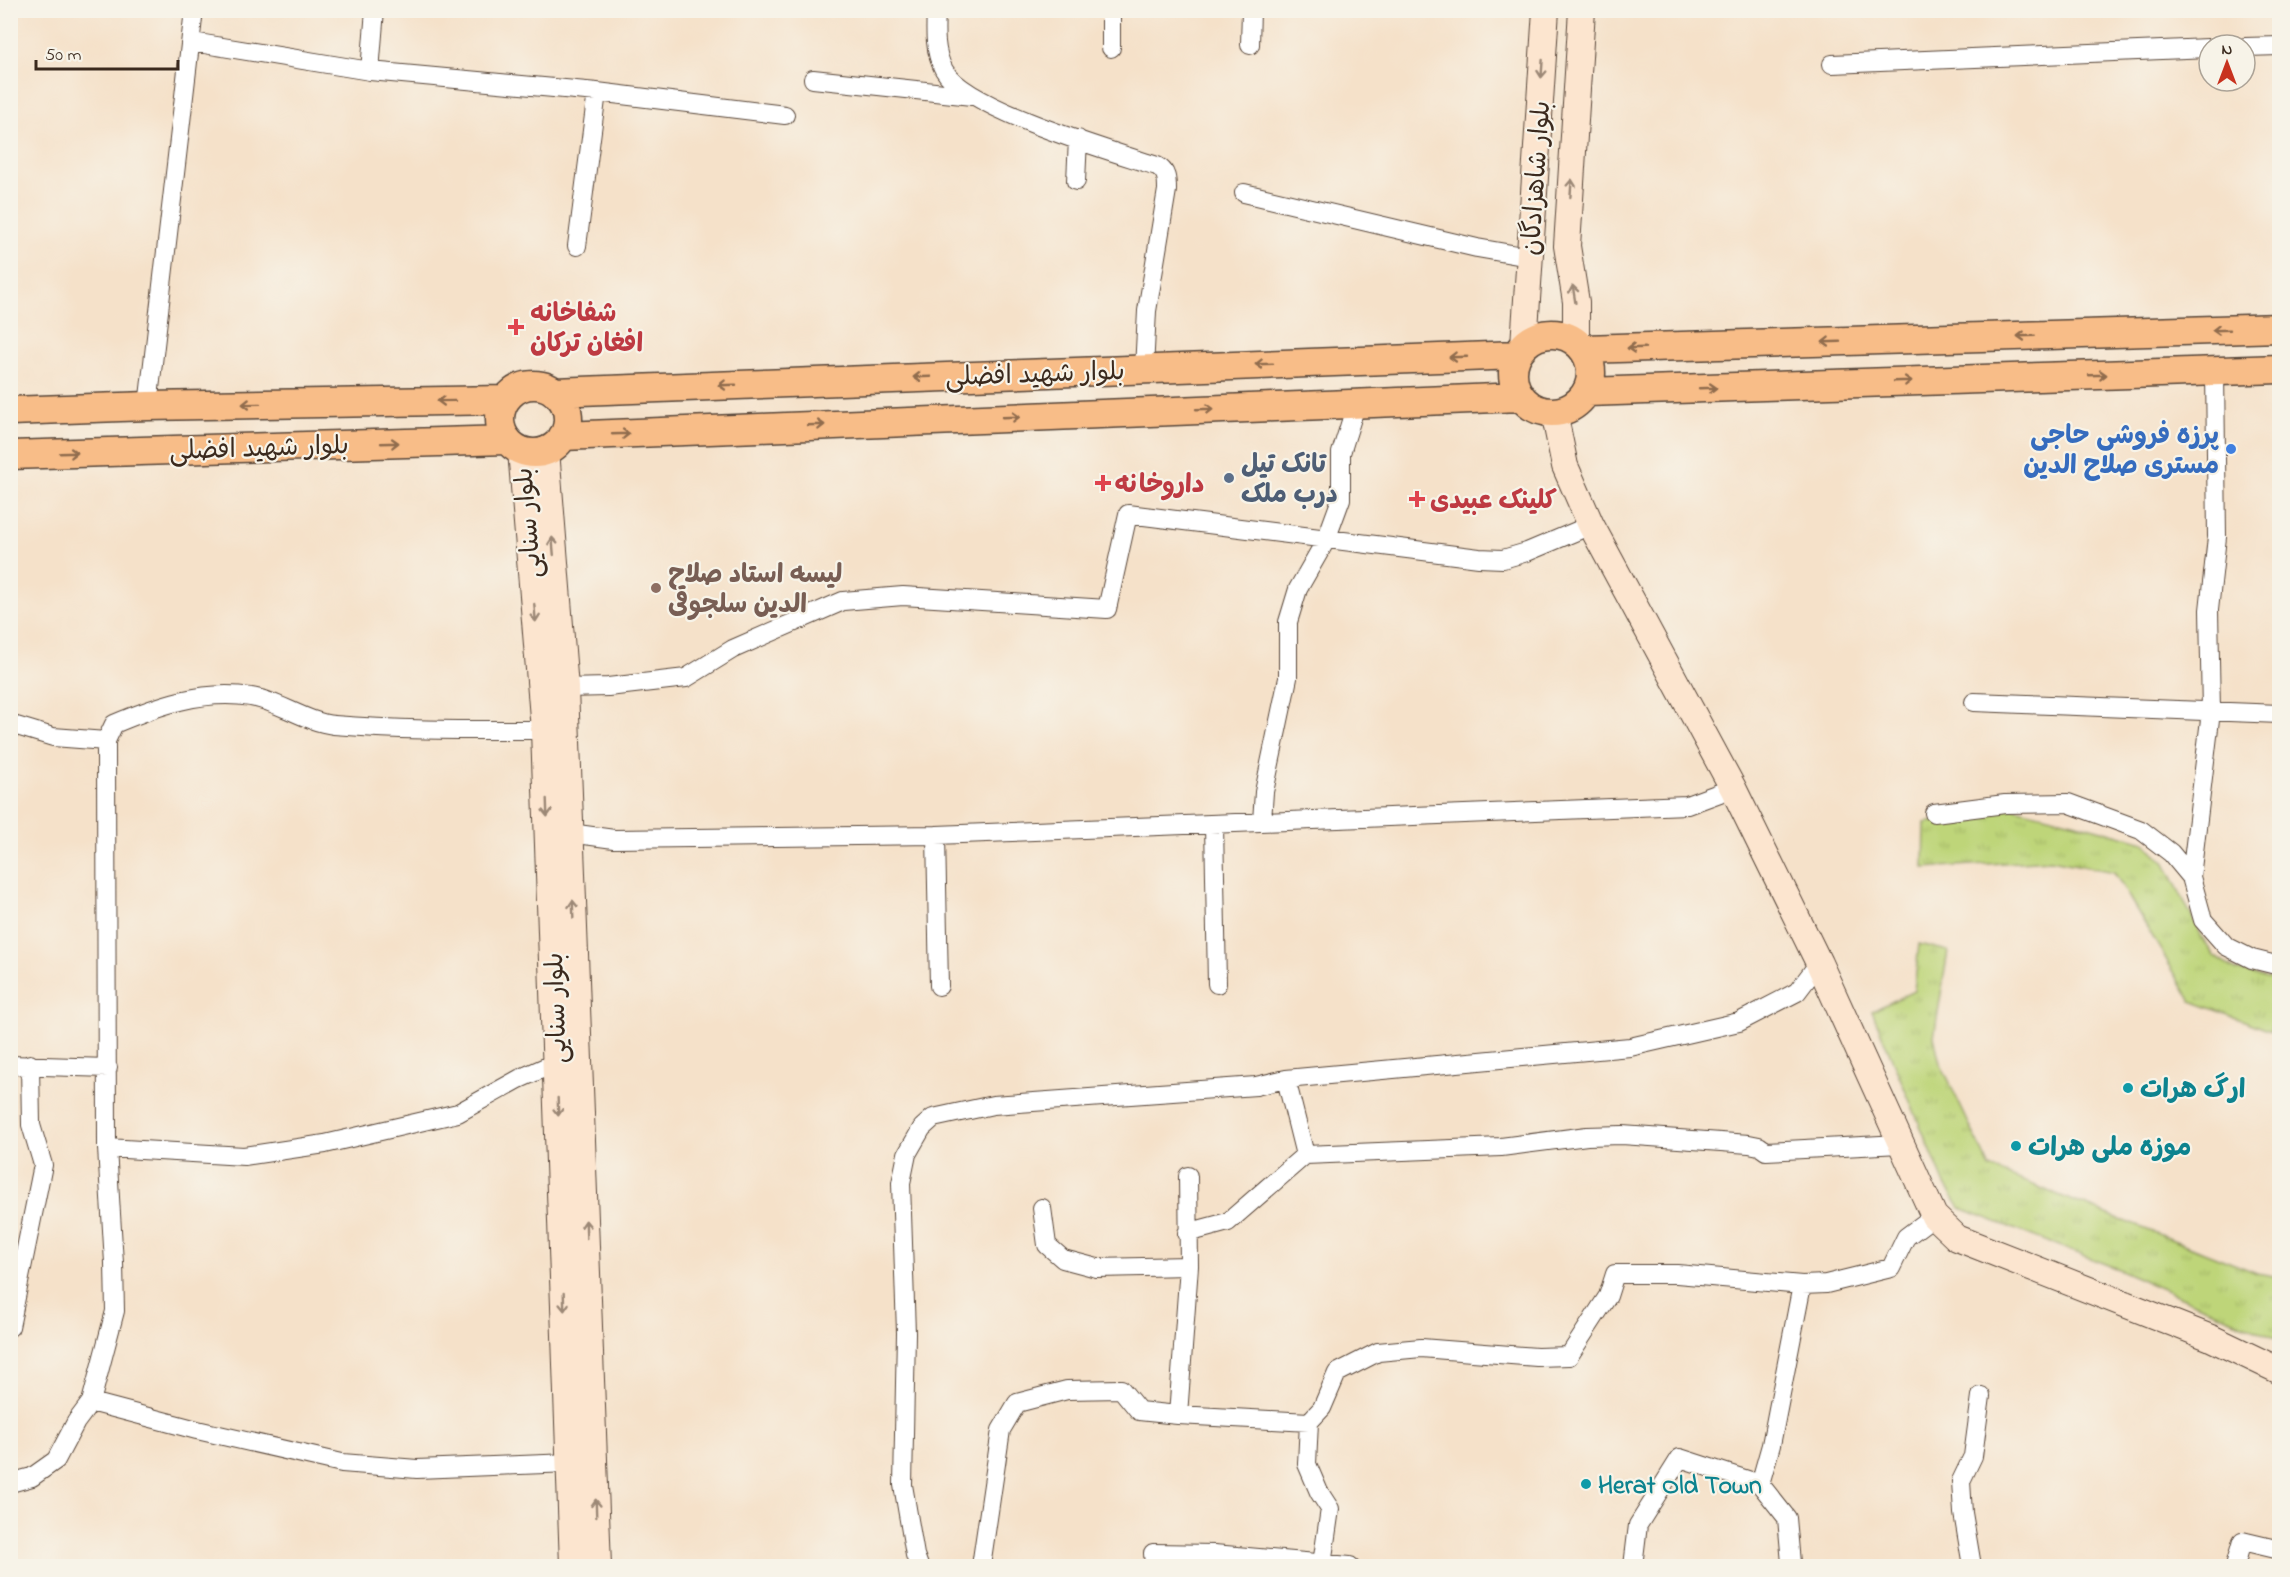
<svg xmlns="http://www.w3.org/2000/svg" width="2290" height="1577" font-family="'Indie Flower','Playpen Sans Arabic',sans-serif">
  <defs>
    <pattern id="grass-tufts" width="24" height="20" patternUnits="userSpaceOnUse" patternTransform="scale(1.5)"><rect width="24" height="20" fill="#bed579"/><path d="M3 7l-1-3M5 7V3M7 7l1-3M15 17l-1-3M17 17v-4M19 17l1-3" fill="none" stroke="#a4b768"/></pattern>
  </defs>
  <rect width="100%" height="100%" fill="#f7f3e8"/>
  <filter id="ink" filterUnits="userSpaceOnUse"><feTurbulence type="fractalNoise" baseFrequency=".0167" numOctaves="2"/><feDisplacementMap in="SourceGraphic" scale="12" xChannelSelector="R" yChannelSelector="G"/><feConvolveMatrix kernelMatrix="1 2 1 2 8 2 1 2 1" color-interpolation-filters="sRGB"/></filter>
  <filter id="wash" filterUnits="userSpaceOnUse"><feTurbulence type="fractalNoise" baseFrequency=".008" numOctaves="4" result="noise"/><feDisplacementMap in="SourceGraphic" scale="24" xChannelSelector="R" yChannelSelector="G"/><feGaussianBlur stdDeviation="1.35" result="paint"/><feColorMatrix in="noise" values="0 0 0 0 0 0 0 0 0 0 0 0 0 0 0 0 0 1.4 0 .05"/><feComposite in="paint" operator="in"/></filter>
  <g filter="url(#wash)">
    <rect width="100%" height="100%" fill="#f5e1c9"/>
    <path fill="url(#grass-tufts)" stroke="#7c804c" stroke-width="1.5" d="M 2011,807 L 2077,823 L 2144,842 L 2165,863 L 2203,939 L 2214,956 L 2236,970 L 2279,981 L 2279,1020 L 2271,1031 L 2191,1001 L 2114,872 L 2051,860 L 1924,868 L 1925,823 Z
      M 1919,944 L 1948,951 L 1934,1037 L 1940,1063 L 1990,1168 L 2257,1273 L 2279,1277 L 2279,1340 L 2118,1269 L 1960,1208 L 1945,1185 L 1872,1011 L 1914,991 Z"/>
  </g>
  <g filter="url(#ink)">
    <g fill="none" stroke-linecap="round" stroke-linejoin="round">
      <defs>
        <path id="street" d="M 936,10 C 935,30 934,52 944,70 C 966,109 1111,151 1157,166 C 1167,171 1167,180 1167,190 L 1147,311 L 1144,369
          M 1111,10 L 1111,48
          M 192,42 L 370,71 L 597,92 L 785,115
          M 1250,45 L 1251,10
          M 2245,47 L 2280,46
          M 1832,64 L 2209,48
          M 370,71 L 375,10
          M 813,79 L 972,96
          M 1076,181 L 1078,139
          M 1244,193 L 1477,248 L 1529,257
          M 577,246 L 597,92
          M 148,406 L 194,10
          M 565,688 L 608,687 L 686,678 L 733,649 L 843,601 L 903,596 L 1107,609 L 1128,514 L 1479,558 L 1503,559 L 1527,552 L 1591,525
          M 1974,702 L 2280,714
          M 10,724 L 53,737 L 106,741
          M 1934,813 L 2005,804 L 2068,803 L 2141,830 L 2171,853 L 2191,877 L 2203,920 L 2226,946 L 2252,959 L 2280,966
          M 1262,821 L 1264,792 L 1288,678 L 1288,622 L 1298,589 L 1326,540 L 1341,499 L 1341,453 L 1357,402
          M 1214,824 L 1217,984
          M 570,833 L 614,839 L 936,835 L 1687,805 L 1733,788
          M 936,835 L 939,986
          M 2191,877 L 2211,711 L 2209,610 L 2217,537 L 2215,371
          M 10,1065 L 108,1068
          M 107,1148 L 244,1156 L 325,1144 L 458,1113 L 519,1079 L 557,1062
          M 1305,1155 L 1501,1147 L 1587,1136 L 1622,1135 L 1749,1144 L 1759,1146 L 1766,1151 L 1900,1144
          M 1188,1176 L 1189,1266 L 1178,1415 L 1309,1422 L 1322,1408 L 1337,1373 L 1378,1352 L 1421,1348 L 1537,1357 L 1569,1356 L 1608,1296 L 1615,1274 L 1677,1274 L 1802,1285 L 1826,1284 L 1891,1268 L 1906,1237 L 1934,1216
          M 1042,1208 L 1047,1245 L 1063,1259 L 1097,1268 L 1189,1266
          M 1187,1233 L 1228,1222 L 1305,1155 L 1286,1079
          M 10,1327 L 43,1165 L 31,1125 L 30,1064
          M 91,1402 L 197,1430 L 342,1463 L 417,1469 L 570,1463
          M 1309,1422 L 1307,1464 L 1319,1492 L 1330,1509 L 1322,1564
          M 10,1483 L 32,1477 L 56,1460 L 76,1422 L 91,1402 L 115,1311 L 114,1263 L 107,1148 L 106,741 L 114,724 C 157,706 203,689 251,697 C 279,701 305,722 334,725 C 404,731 474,730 544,730
          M 919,1566 L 915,1555 L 903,1485 L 906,1333 L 901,1183 L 907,1154 L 922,1128 L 933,1118 L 993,1105 L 1256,1086 L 1286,1079 L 1630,1047 L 1739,1022 L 1797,992 L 1819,963
          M 981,1566 L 1001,1430 L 1017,1403 L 1067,1390 L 1121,1389 L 1139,1411 L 1178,1415
          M 1154,1566 L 1153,1553 L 1214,1554 L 1350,1566
          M 1633,1566 L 1638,1525 L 1680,1458 L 1760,1484
          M 1790,1566 L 1791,1563 L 1787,1518 L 1760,1484 L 1771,1445 L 1802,1285
          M 1972,1566 L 1963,1513 L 1961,1481 L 1973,1456 L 1981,1396
          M 2235,1566 L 2242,1541 L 2280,1550"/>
        <path id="secondary" d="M 1576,341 L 1576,302 L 1567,246 L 1582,10
          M 1524,345 L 1546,10
          M 1554,412 L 1565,466 L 1591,525 L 1733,788 L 1819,963 L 1934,1216 L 1957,1238 L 2211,1338 L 2280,1371
          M 521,450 L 544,730 L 573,1566
          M 546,450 L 565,688 L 598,1566"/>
        <path id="primary" d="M1513 373a39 39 0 1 1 78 0a39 39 0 1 1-78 0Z
          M 1584,349 L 2280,328
          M500 419a34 34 0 1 1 68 0a34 34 0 1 1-68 0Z
          M 554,392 L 1517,355
          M 1587,392 L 2280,369
          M 10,411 L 148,406 L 505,400
          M 563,436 L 1521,397
          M 10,455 L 507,440"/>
      </defs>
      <use href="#street" stroke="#574538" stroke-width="20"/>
      <use href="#secondary" stroke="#574538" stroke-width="28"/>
      <use href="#primary" stroke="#574538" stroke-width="31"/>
      <use href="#street" stroke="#fff" stroke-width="18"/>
      <use href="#secondary" stroke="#fce5cf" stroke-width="26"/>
      <use href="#primary" stroke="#f8bd88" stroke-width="28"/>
    </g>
    <defs><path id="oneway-shaft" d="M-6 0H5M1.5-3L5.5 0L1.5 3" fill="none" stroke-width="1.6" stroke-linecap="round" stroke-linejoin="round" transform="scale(1.5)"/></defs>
    <g stroke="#9c8876">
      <use href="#oneway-shaft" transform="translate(1542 69) rotate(94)"/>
      <use href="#oneway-shaft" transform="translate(1571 188) rotate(-86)"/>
      <use href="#oneway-shaft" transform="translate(1574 294) rotate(-99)"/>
      <use href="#oneway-shaft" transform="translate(553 546) rotate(-95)"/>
      <use href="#oneway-shaft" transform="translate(535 613) rotate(85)"/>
      <use href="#oneway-shaft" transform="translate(547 808) rotate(88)"/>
      <use href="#oneway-shaft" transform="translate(573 909) rotate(-92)"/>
      <use href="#oneway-shaft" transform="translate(558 1107) rotate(88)"/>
      <use href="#oneway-shaft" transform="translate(586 1229) rotate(-92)"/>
      <use href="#oneway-shaft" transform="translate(564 1302) rotate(88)"/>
      <use href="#oneway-shaft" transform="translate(596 1508) rotate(-92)"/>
    </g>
    <g stroke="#906c4e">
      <use href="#oneway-shaft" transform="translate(2221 330) rotate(178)"/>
      <use href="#oneway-shaft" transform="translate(2026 336) rotate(178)"/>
      <use href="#oneway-shaft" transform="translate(1831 342) rotate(178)"/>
      <use href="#oneway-shaft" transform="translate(1636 348) rotate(178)"/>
      <use href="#oneway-shaft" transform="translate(1458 357) rotate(178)"/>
      <use href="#oneway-shaft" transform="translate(1264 364) rotate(178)"/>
      <use href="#oneway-shaft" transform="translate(2098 375) rotate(-2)"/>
      <use href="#oneway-shaft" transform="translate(922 377) rotate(178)"/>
      <use href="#oneway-shaft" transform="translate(1903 381) rotate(-2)"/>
      <use href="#oneway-shaft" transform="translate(727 385) rotate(178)"/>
      <use href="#oneway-shaft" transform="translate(1708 388) rotate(-2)"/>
      <use href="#oneway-shaft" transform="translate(446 401) rotate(179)"/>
      <use href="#oneway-shaft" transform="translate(251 404) rotate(179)"/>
      <use href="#oneway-shaft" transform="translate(1205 409) rotate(-2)"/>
      <use href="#oneway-shaft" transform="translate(1011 417) rotate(-2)"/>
      <use href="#oneway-shaft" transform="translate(816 425) rotate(-2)"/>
      <use href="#oneway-shaft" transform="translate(621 434) rotate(-2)"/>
      <use href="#oneway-shaft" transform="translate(390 443) rotate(-2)"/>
      <use href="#oneway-shaft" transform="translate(69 453) rotate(-2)"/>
    </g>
  </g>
  <g fill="#e0444e" stroke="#f7f3e8" stroke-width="2">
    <path d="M513 318h6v6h6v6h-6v6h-6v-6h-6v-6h6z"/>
    <path d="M1100 474h6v6h6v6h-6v6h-6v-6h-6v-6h6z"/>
    <path d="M1414 490h6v6h6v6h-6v6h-6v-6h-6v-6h6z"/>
  </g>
  <circle fill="#3f7fe0" stroke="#f7f3e8" stroke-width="2" cx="2231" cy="449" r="6"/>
  <circle fill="#5c6f8a" stroke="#f7f3e8" stroke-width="2" cx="1229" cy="478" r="6"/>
  <circle fill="#8d6e63" stroke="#f7f3e8" stroke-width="2" cx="656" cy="588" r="6"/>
  <g fill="#0f9aa8" stroke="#f7f3e8" stroke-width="2">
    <circle cx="2128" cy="1088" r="6"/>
    <circle cx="2016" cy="1146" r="6"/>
    <circle cx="1586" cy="1484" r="6"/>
  </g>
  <g text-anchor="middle" stroke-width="4.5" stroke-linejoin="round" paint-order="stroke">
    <g font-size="26" fill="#3b2a1e" stroke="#f7f3e8">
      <text transform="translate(1535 178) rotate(-86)" y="9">بلوار شاهزادگان</text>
      <text transform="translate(1035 373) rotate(-2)" y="9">بلوار شهید افضلی</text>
      <text transform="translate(259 447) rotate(-2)" y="9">بلوار شهید افضلی</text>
      <text transform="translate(527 523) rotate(-95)" y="9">بلوار سنایی</text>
      <text transform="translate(555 1008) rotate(-92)" y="9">بلوار سنایی</text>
    </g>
    <g font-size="26" font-weight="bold" fill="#be3a42" stroke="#f7f3e8" text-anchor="start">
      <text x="530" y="321">شفاخانه<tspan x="530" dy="30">افغان ترکان</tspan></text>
      <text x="1115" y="492">داروخانه</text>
      <text x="1430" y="508">کلینک عبیدی</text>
    </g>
    <g font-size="26" font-weight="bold" fill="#366cbe" stroke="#f7f3e8" text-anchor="end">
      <text x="2219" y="443">پرزه فروشی حاجی<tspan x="2219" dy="30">مستری صلاح الدین</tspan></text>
    </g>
    <g font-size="26" font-weight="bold" fill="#4e5e75" stroke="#f7f3e8" text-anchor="start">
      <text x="1241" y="472">تانک تیل<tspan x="1241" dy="30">درب ملک</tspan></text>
    </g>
    <g font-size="26" font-weight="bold" fill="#785e54" stroke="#f7f3e8" text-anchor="start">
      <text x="668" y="582">لیسه استاد صلاح<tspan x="668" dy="30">الدین سلجوقی</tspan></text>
    </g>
    <g font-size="26" font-weight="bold" fill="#0d838f" stroke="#f7f3e8" text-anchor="start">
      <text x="2140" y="1097">ارگ هرات</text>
      <text x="2028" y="1155">موزه ملی هرات</text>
      <text x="1598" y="1493">Herat Old Town</text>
    </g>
  </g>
  <rect width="2290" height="1577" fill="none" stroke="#f7f3e8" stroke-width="36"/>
  <g transform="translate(2227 63)"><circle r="28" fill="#f7f3e8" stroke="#aca397" stroke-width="1.5"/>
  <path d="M0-4.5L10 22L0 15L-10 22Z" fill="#c8321e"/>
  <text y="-9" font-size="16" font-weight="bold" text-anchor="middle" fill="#3b2a1e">N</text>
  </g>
  <path d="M36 60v9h142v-9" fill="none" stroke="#3b2a1e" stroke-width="3"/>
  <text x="45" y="60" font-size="18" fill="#3b2a1e" stroke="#f7f3e8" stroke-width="4.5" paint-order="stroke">50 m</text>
</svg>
